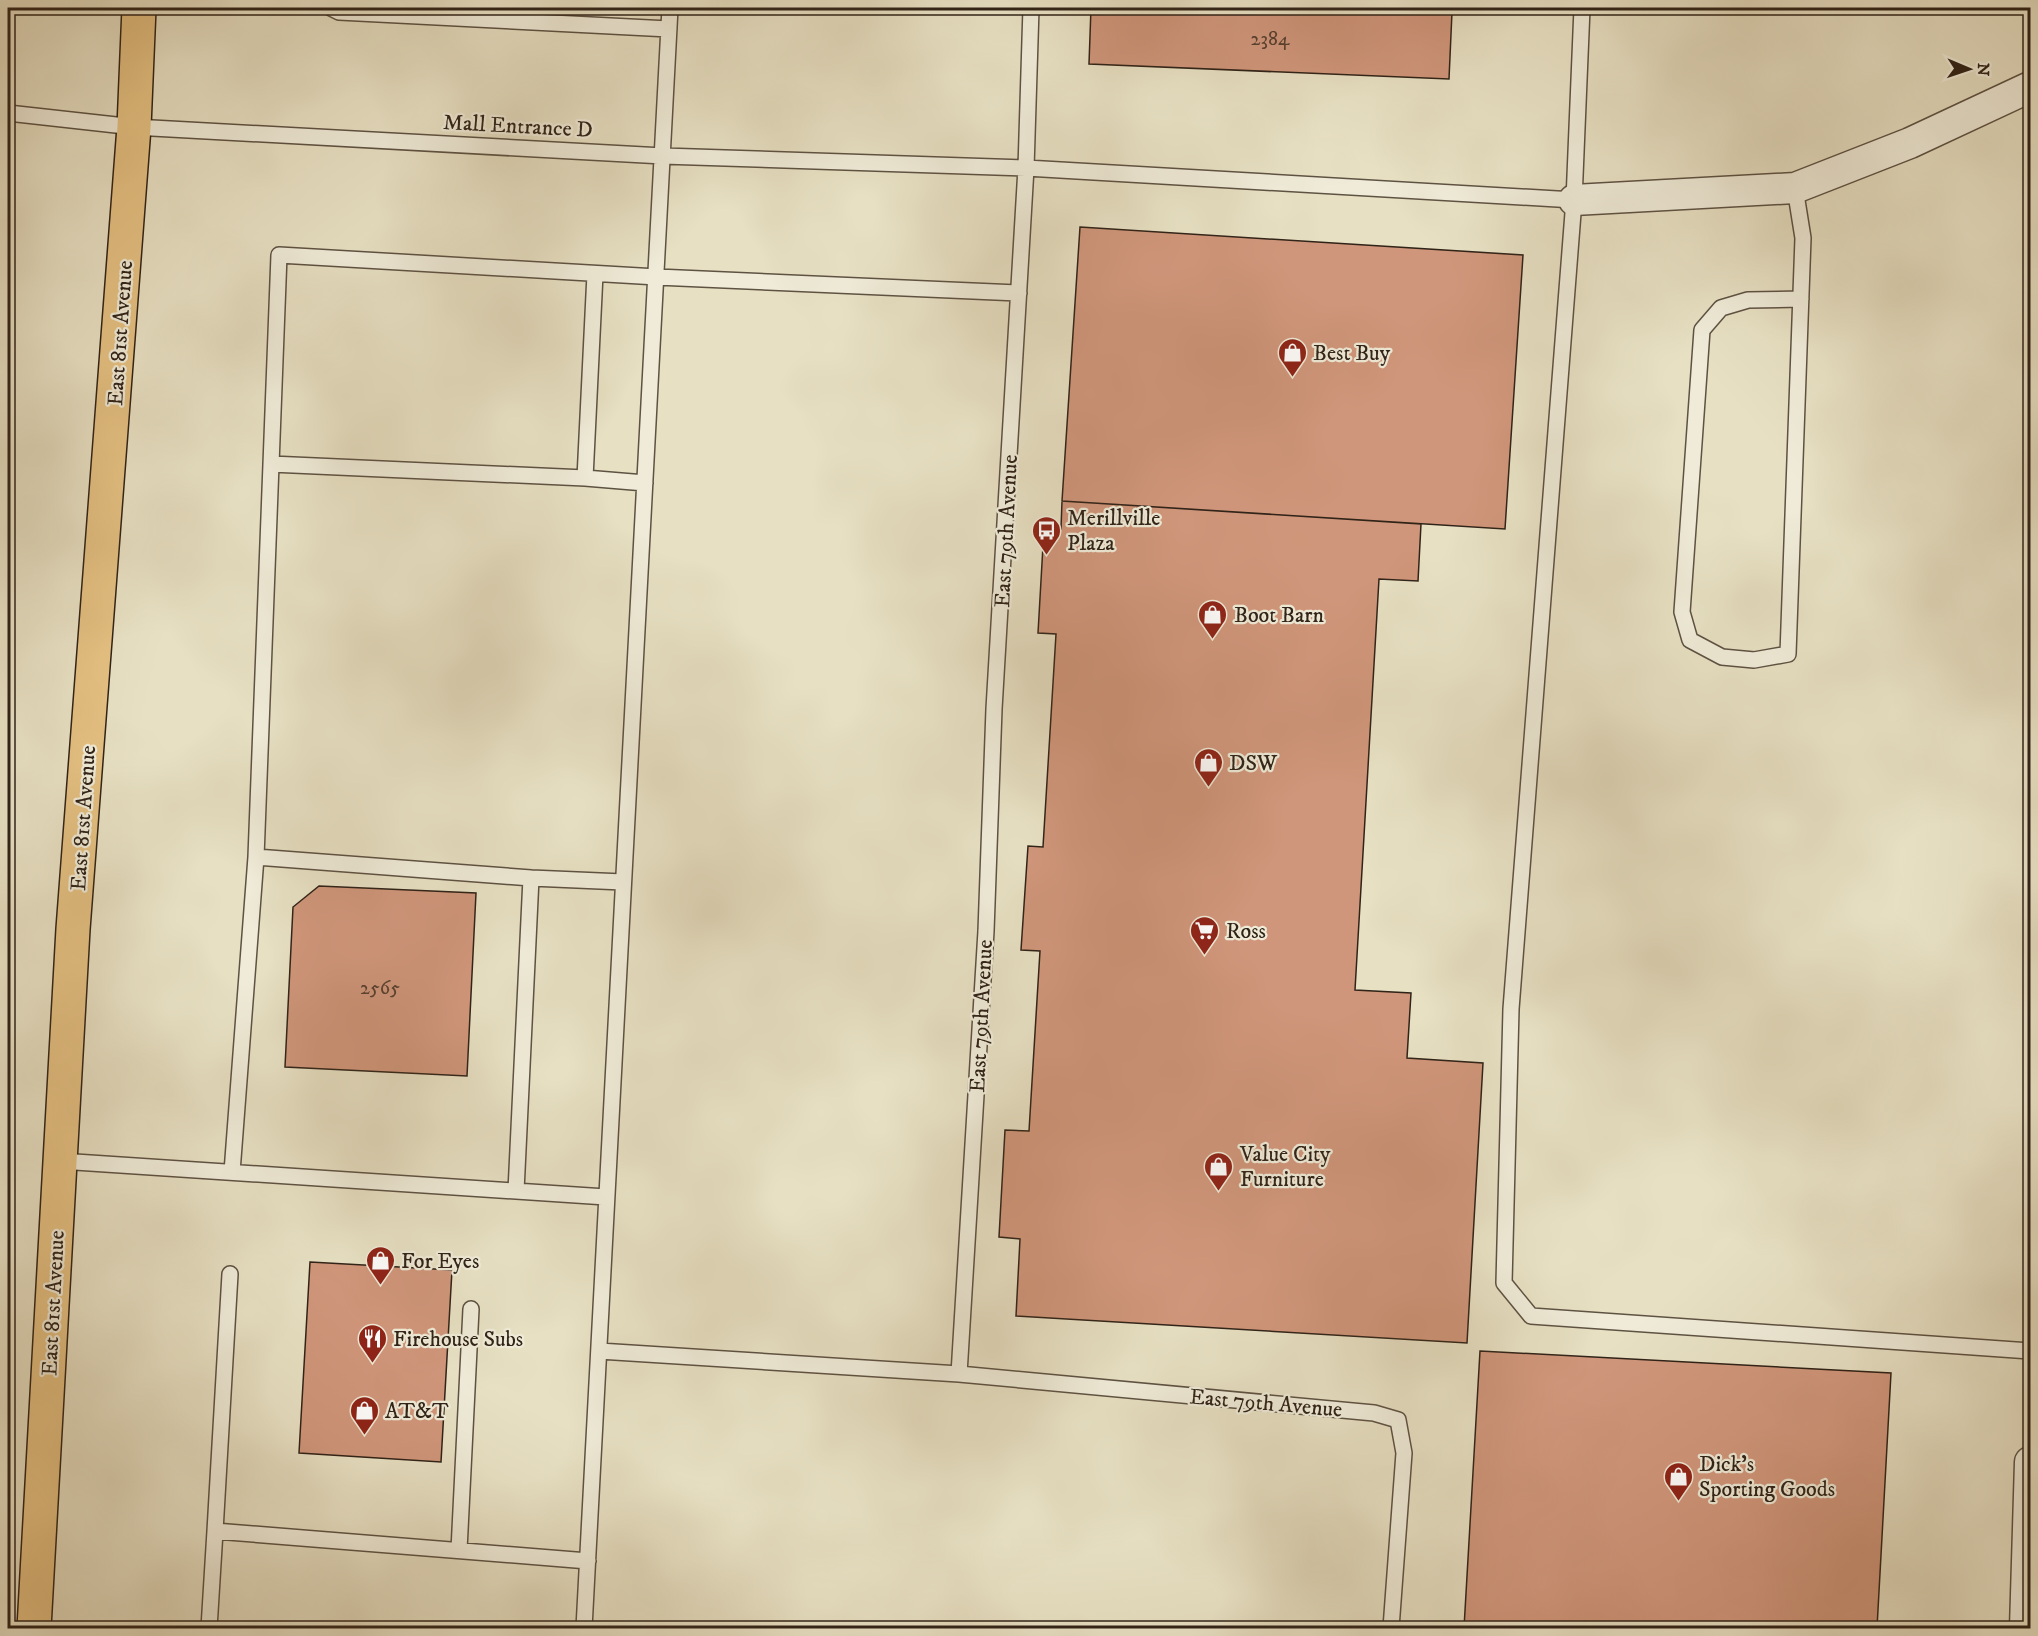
<svg xmlns="http://www.w3.org/2000/svg" width="2038" height="1636" font-family="'IM FELL DW Pica',serif">
  <rect width="100%" height="100%" fill="#e7e0c3"/>
  <filter id="stains"><feTurbulence type="fractalNoise" baseFrequency=".00333" numOctaves="4"/><feColorMatrix values="0 0 0 0 .2 0 0 0 0 .09 0 0 0 0 .02 0 0 0 .5 -.17"/></filter>
  <radialGradient id="worn" r=".72"><stop offset=".6" stop-color="#630" stop-opacity="0"/><stop offset="1" stop-color="#630" stop-opacity=".3"/></radialGradient>
  <path fill="#d0967b" stroke="#302318" stroke-width="1.5" d="M 1091,8 L 1423,8 L 1423,11 L 1452,12 L 1449,79 L 1089,64 Z
    M 1080,227 L 1523,255 L 1505,529 L 1062,501 Z
    M 1062,501 L 1421,524 L 1418,581 L 1379,579 L 1355,990 L 1411,993 L 1407,1058 L 1483,1063 L 1467,1343 L 1016,1316 L 1020,1239 L 999,1237 L 1005,1130 L 1029,1131 L 1040,951 L 1021,950 L 1028,846 L 1043,847 L 1056,634 L 1038,633 L 1044,528 L 1061,529 Z
    M 319,886 L 476,893 L 467,1076 L 285,1067 L 293,907 Z
    M 310,1262 L 452,1270 L 441,1462 L 299,1453 Z
    M 1480,1351 L 1891,1373 L 1877,1628 L 1464,1628 Z"/>
  <g fill="none" stroke-linecap="round" stroke-linejoin="round">
    <defs>
      <path id="service" d="M 331,8 L 339,12 L 669,29
        M 1031,8 L 1026,168 L 994,709 L 986,931 L 959,1374 L 1374,1413 L 1398,1420 L 1404,1453 L 1391,1628
        M 1582,8 L 1574,200 L 1511,1009 L 1504,1283 L 1531,1316 L 2030,1351
        M 8,113 L 134,127 L 663,156 L 1026,168 L 1574,200
        M 1795,188 L 1803,238 L 1788,654 L 1754,660 L 1722,657 L 1690,640 L 1682,612 L 1702,330 L 1721,308 L 1748,300 L 1801,299
        M 271,464 L 585,478 L 595,274
        M 585,478 L 645,483
        M 256,857 L 279,255 L 657,277 L 1019,293
        M 60,1161 L 606,1197
        M 232,1172 L 256,857 L 531,878
        M 516,1191 L 531,878 L 623,882
        M 230,1274 L 215,1531 L 588,1561
        M 599,1351 L 959,1374
        M 459,1550 L 471,1309
        M 209,1628 L 215,1531
        M 584,1628 L 670,8"/>
      <path id="minor" d="M 1574,200 L 1795,188 L 1910,143 L 2030,87
        M 2025,1628 L 2030,1462"/>
      <path id="trunk" d="M 34,1628 L 73,929 L 134,127 L 139,8"/>
    </defs>
    <use href="#service" stroke="#5e5243" stroke-width="18"/>
    <use href="#minor" stroke="#5e5243" stroke-width="33"/>
    <use href="#trunk" stroke="#302318" stroke-width="36"/>
    <use href="#service" stroke="#efebd8" stroke-width="15"/>
    <use href="#minor" stroke="#efebd8" stroke-width="30"/>
    <use href="#trunk" stroke="#e4c082" stroke-width="33"/>
  </g>
  <defs>
    <symbol id="shop-pin" viewBox="-11 -11 22 30"><path d="M0 17L-7.5 6A9.5 9.5 0 1 1 7.5 6Z" fill="#8f2418" stroke="#efebd8"/><path d="M-5-2.5h2.3a2.7 3.5 0 0 1 5.4 0H5L5.5 6h-11ZM-1.5-2.5h3a1.5 2.3 0 0 0-3 0Z" fill="#fff"/></symbol>
    <symbol id="bus-pin" viewBox="-11 -11 22 30"><path d="M0 17L-7.5 6A9.5 9.5 0 1 1 7.5 6Z" fill="#8f2418" stroke="#efebd8"/><path d="M-5-6H5V4H4V6H2V4H-2V6H-4V4H-5ZM-3.5-4V0h7V-4ZM-3.5 1.2v1.5H-2V1.2ZM2 1.2v1.5H3.5V1.2Z" fill="#fff"/></symbol>
    <symbol id="supermarket-pin" viewBox="-11 -11 22 30"><path d="M0 17L-7.5 6A9.5 9.5 0 1 1 7.5 6Z" fill="#8f2418" stroke="#efebd8"/><path d="M-6-5.5h2.5l.6 2H6L4.5 2H-2.5L-4.4-4H-6ZM-1.5 3.2a1.3 1.3 0 1 0 .1 0ZM3 3.2a1.3 1.3 0 1 0 .1 0Z" fill="#fff"/></symbol>
    <symbol id="restaurant-pin" viewBox="-11 -11 22 30"><path d="M0 17L-7.5 6A9.5 9.5 0 1 1 7.5 6Z" fill="#8f2418" stroke="#efebd8"/><path d="M-5-6h1v4h1v-4h1v4h1v-4h1v5L-1.5 .5V6h-2V.5L-5-1ZM5-6V6H3V1.5H1.5Q1.5-4 5-6Z" fill="#fff"/></symbol>
  </defs>
  <g fill-rule="evenodd">
    <use href="#shop-pin" x="1276" y="336" width="33" height="45"/>
    <use href="#bus-pin" x="1030" y="514" width="33" height="45"/>
    <use href="#shop-pin" x="1196" y="598" width="33" height="45"/>
    <use href="#shop-pin" x="1192" y="746" width="33" height="45"/>
    <use href="#supermarket-pin" x="1188" y="914" width="33" height="45"/>
    <use href="#shop-pin" x="1202" y="1150" width="33" height="45"/>
    <use href="#shop-pin" x="364" y="1244" width="33" height="45"/>
    <use href="#restaurant-pin" x="356" y="1322" width="33" height="45"/>
    <use href="#shop-pin" x="348" y="1394" width="33" height="45"/>
    <use href="#shop-pin" x="1662" y="1460" width="33" height="45"/>
  </g>
  <g text-anchor="middle" stroke-width="4.5" stroke-linejoin="round" paint-order="stroke">
    <g font-size="20" fill="#584031">
      <text x="1270" y="45">2384</text>
      <text x="380" y="994">2565</text>
    </g>
    <g font-size="22" fill="#302318" stroke="#efebd8">
      <text transform="translate(518 125) rotate(3)" y="8">Mall Entrance D</text>
      <text transform="translate(119 333) rotate(-86)" y="8">East 81st Avenue</text>
      <text transform="translate(1005 531) rotate(-87)" y="8">East 79th Avenue</text>
      <text transform="translate(82 818) rotate(-86)" y="8">East 81st Avenue</text>
      <text transform="translate(980 1016) rotate(-87)" y="8">East 79th Avenue</text>
      <text transform="translate(52 1303) rotate(-87)" y="8">East 81st Avenue</text>
      <text transform="translate(1266 1402) rotate(5)" y="8">East 79th Avenue</text>
    </g>
    <g font-size="22" fill="#302318" stroke="#efebd8" text-anchor="start">
      <text x="1313" y="360">Best Buy</text>
      <text x="1067" y="525">Merillville<tspan x="1067" dy="25">Plaza</tspan></text>
      <text x="1234" y="622">Boot Barn</text>
      <text x="1229" y="770">DSW</text>
      <text x="1226" y="938">Ross</text>
      <text x="1240" y="1161">Value City<tspan x="1240" dy="25">Furniture</tspan></text>
      <text x="401" y="1268">For Eyes</text>
      <text x="393" y="1346">Firehouse Subs</text>
      <text x="385" y="1418">AT&amp;T</text>
      <text x="1699" y="1471">Dick's<tspan x="1699" dy="25">Sporting Goods</tspan></text>
    </g>
  </g>
  <rect width="2038" height="1636" fill="none" stroke="#e7e0c3" stroke-width="30"/>
  <rect x="9" y="9" width="2020" height="1618" fill="none" stroke="#302318" stroke-width="3"/>
  <rect x="15" y="15" width="2008" height="1606" fill="none" stroke="#302318" stroke-width="1.5"/>
  <g transform="translate(1969 69) rotate(92)" stroke="#efebd8" stroke-width="4.5" paint-order="stroke">
  <path d="M0-4.5L10 22L0 15L-10 22Z" fill="#302318"/>
  <text y="-9" font-size="16" font-weight="bold" text-anchor="middle" fill="#302318">N</text>
  </g>
  <rect width="100%" height="100%" filter="url(#stains)"/>
  <rect width="100%" height="100%" fill="url(#worn)"/>
</svg>
